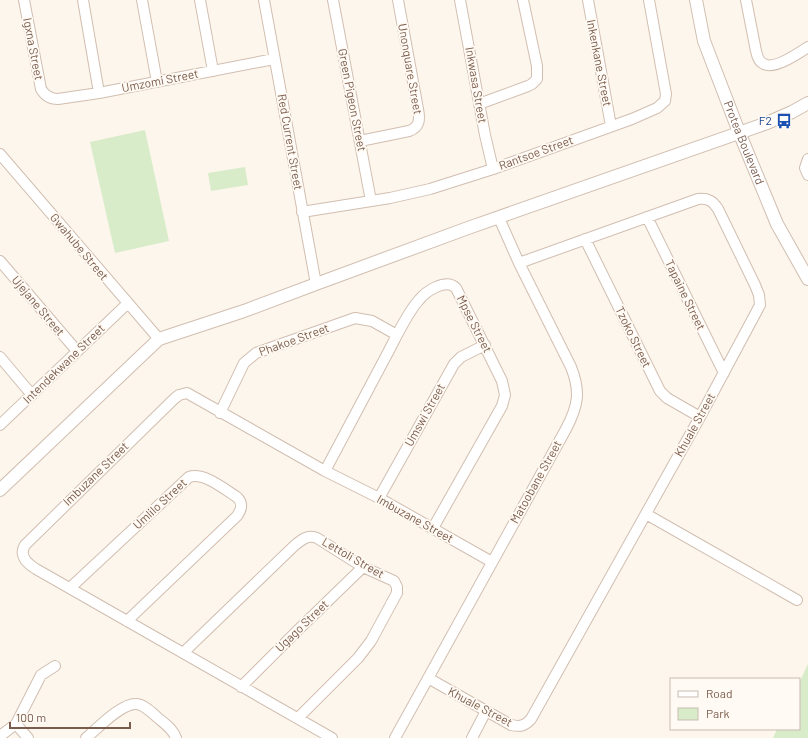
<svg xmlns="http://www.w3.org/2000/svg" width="808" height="738" font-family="Barlow,sans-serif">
  <rect width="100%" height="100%" fill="#fdf6ec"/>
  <path fill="#d8ecc9" d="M 145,130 L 169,241 L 115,253 L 90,142 Z
    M 245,167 L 248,185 L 211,191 L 208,173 Z
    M 808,664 L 808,738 L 773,738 L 777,729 L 799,729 L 799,683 Z"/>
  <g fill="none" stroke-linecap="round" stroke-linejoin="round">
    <defs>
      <path id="minor" d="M 24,0 L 41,89 C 45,96 50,99 58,99 L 99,93 L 274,59
        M 83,0 L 99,93
        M 142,0 L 157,82
        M 200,0 L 213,71
        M 264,0 L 316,284
        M 333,0 L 371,201
        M 460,0 L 485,135 L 493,169
        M 588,0 L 611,126
        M 746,0 L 756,51 C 757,56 759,62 764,64 C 774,70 799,53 808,47
        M 479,104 L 528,86 L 532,84 L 537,79 L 537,66 L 523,0
        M 360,141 L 409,131 C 420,127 420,119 418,109 L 398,0
        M 0,154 L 159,339
        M 808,159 L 805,168 L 808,175
        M 302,212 L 390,198 L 430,189 L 493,169 L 632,119 L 657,108 L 665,101 L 666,94 L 649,0
        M 647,217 L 724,373
        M 585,239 L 660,391 L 667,398 L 700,417
        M 0,261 L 77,351
        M 0,357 L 32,395
        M 220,413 L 244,363 L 256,353 L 355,318 L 372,321 L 397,335
        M 0,425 L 127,304
        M 325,471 C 345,433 365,396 385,358 C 395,340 406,314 419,300 C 426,291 446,278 456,288 L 502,381 L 505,395 L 502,406 L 433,528
        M 379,498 L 454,364 L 461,357 L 485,345
        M 646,514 L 797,600
        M 70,588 L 189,477 C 204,472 224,489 237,497 C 243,503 242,509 237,516 L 127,621
        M 184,652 L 294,546 C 301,540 308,534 317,538 L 363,567 L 394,581 L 397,587 L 397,593 L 371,641 L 358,658 L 298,718
        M 428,678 L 511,725 C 520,727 525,726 531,719 L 700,417 L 760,305 L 759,295 L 755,285 L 718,209 C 713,201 708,198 698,199 L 519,263
        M 241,687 L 297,631 L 363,567
        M 16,724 L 28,738
        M 0,736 L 16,724 L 41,675 L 55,666
        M 86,738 C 97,729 122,702 137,704 C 145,705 152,713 158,718 C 165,724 173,729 176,738
        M 332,738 C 233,682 135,625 36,569 C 28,564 18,556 25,545 L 174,399 L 179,395 L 187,393 L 325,471 L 379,498 L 492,562
        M 395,738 L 566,429 C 578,406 581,392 571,367 L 519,263 L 499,218
        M 472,738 L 486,711"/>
      <g id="tertiary">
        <path id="s1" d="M 696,0 L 704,41 L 739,132 L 777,224 L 808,279"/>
        <path d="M 0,490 L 159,339 L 244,311 L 316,284 L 468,228 L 767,123 L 792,112 L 808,103"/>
      </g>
    </defs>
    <use href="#minor" stroke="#d1beb0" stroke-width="12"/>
    <use href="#tertiary" stroke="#d1beb0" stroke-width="14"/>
    <use href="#minor" stroke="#fff" stroke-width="10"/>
    <use href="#tertiary" stroke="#fff" stroke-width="12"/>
  </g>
  <defs>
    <symbol id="bus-bare" viewBox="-9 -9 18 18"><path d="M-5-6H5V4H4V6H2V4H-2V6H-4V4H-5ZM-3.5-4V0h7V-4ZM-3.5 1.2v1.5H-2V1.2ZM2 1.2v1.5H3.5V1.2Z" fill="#1a4fb4" stroke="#fffaf3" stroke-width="2.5" paint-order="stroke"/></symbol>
  </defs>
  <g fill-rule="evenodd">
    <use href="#bus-bare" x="773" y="110" width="22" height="22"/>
  </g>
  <g text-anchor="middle" stroke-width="3.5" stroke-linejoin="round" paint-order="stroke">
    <g font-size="12" fill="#7a5c4d" stroke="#fffaf3">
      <text transform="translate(33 49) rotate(79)" y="4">Igxna Street</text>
      <text transform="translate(599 63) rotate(79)" y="4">Inkenkane Street</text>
      <text transform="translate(410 69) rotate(80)" y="4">Unonquare Street</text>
      <text transform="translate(160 81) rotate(-11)" y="4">Umzomi Street</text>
      <text transform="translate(476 85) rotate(80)" y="4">Inkwasa Street</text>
      <text transform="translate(352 100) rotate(79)" y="4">Green Pigeon Street</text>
      <text transform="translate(290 142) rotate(80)" y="4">Red Current Street</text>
      <text dy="4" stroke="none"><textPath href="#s1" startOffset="151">Protea Boulevard</textPath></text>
      <text transform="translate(536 153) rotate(-20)" y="4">Rantsoe Street</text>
      <text transform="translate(79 247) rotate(50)" y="4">Gwahube Street</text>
      <text transform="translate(685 295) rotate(64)" y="4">Tapaine Street</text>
      <text transform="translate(38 306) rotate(50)" y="4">Ujejane Street</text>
      <text transform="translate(474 324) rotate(63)" y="4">Mpse Street</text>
      <text transform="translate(633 337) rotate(64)" y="4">Tzoko Street</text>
      <text transform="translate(294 340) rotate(-20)" y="4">Phakoe Street</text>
      <text transform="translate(64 364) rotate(-44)" y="4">Intendekwane Street</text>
      <text transform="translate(425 415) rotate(-61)" y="4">Umswi Street</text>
      <text transform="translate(695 425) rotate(-61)" y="4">Khuale Street</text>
      <text transform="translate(96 474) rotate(-44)" y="4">Imbuzane Street</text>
      <text transform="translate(536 482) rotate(-61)" y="4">Matoobane Street</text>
      <text transform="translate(160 504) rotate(-43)" y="4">Umlilo Street</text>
      <text transform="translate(415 519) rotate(29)" y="4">Imbuzane Street</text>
      <text transform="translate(353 558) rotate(30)" y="4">Lettoli Street</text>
      <text transform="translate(302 626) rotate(-44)" y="4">Ugago Street</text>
      <text transform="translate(480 707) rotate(28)" y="4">Khuale Street</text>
    </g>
    <g font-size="12" fill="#164399" stroke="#fffaf3" text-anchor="end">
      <text x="772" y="125">F2</text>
    </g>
  </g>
  <rect x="670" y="678" width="130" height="52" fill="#fffaf3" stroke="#cabbb1"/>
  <rect x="678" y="691" width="20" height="6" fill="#ffffff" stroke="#cabbb1"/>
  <text x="706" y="698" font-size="12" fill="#7a5c4d">Road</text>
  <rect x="678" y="708" width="20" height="12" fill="#d8ecc9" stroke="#cabbb1"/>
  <text x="706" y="718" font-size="12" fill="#7a5c4d">Park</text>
  <path d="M10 722v6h120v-6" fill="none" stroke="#7a5c4d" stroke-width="2"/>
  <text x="16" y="722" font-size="12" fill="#7a5c4d" stroke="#fffaf3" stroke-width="3" paint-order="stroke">100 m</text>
</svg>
